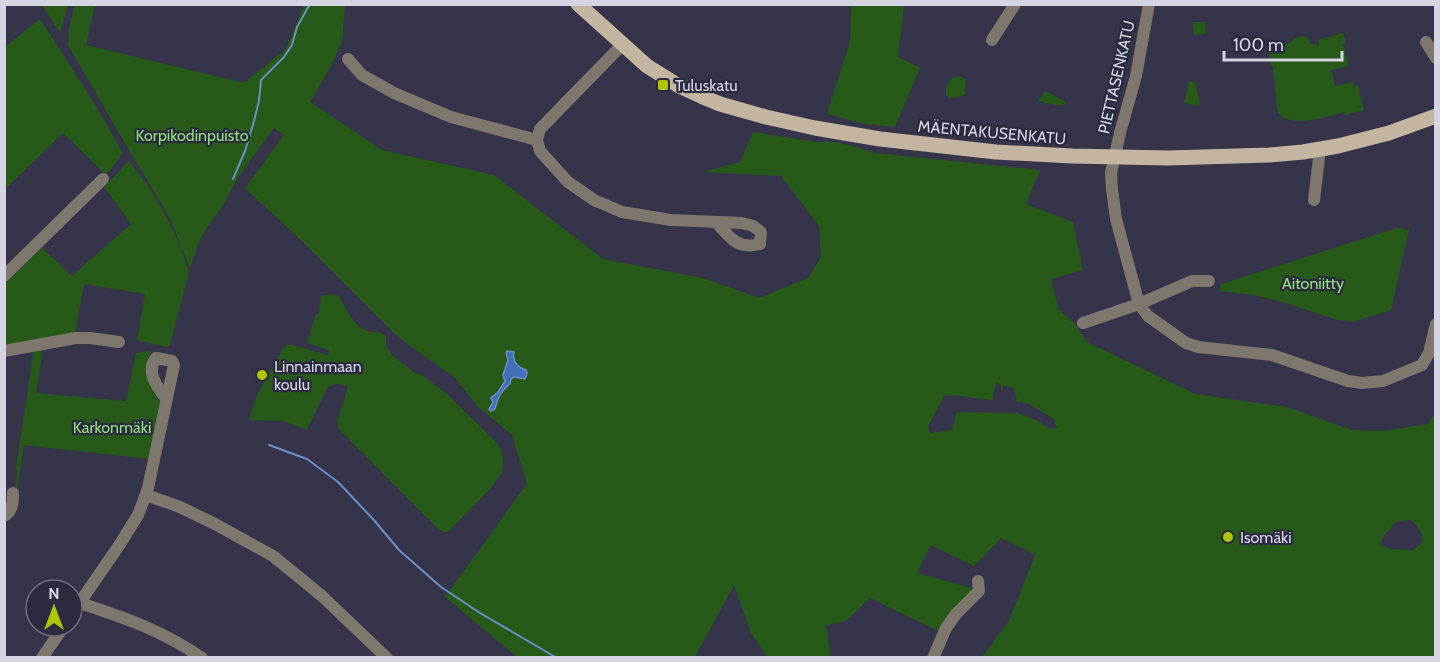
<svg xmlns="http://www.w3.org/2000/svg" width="1440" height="662" font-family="Cabin,sans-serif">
  <rect width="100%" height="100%" fill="#35344a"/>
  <path fill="#275a19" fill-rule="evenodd" d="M 42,5 L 68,5 L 60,33 Z
    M 75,5 L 95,5 L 86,45 L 244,83 L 286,49 L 304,5 L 345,5 L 342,42 L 331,66 L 310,102 L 382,150 L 494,175 L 603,259 L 703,278 L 759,298 L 808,278 L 821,257 L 819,226 L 781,176 L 703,172 L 740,162 L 753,132 L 817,142 L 835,142 L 857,147 L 875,153 L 1040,170 L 1026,204 L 1073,222 L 1083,270 L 1051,279 L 1059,310 L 1075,324 L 1087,342 L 1195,394 L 1287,407 L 1352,430 L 1383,431 L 1428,424 L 1435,414 L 1435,657 L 982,657 L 1009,621 L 1035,555 L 1001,538 L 974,566 L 931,545 L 917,573 L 972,588 L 971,594 L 938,631 L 870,598 L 846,621 L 826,625 L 831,657 L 767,657 L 751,633 L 734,585 L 695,657 L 517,657 L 445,597 L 527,484 L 512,435 L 478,407 L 455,378 L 398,337 L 306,245 L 245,188 L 284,135 L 274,128 L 237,179 L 224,204 L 206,229 L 199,242 L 190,268 L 171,221 L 151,186 L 130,152 L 68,45 L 69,28 ZM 514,353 L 514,360 L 520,368 C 511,383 499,391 495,409 L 489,408 L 493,402 L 491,398 L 498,392 L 505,381 C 502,371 509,366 508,357 ZM 996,383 L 1001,384 L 1001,392 L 1004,386 L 1014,388 L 1017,402 L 1027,403 L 1054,419 L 1057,428 L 1050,429 L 1036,420 L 1017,413 L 957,412 L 952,430 L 930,433 L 928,426 L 944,396 C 960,394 975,399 992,400 ZM 1410,520 C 1417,524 1425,535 1421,543 C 1420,545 1414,549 1412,550 L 1391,549 L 1380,545 L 1383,537 L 1396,522 Z
    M 851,5 L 904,5 L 898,57 L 920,68 L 895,127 L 864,124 L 827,114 L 850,41 Z
    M 40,19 L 93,101 L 123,153 L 106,175 L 63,133 L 5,189 L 5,47 Z
    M 1193,22 L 1205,22 L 1206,34 L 1194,35 Z
    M 1343,33 L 1346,42 L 1343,44 L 1349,66 L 1331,70 L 1335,86 L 1353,82 L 1354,87 L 1358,86 L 1364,110 L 1345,115 L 1344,112 C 1327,117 1284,131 1277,109 L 1273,66 L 1271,65 L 1267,44 C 1276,42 1283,46 1292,42 L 1294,38 L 1307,36 L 1310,44 L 1319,45 L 1318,40 Z
    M 959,76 L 966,79 L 965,95 L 959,97 L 949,98 L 946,95 L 946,87 L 952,78 Z
    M 1189,81 L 1196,83 L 1200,106 L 1184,103 Z
    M 1045,91 L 1066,102 L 1064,105 L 1055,105 L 1038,101 Z
    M 129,161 L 149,187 L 169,222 L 181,248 L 189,272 L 170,345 L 166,347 L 137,340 L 145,294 L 84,284 L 75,333 L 5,346 L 5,284 L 42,248 L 72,276 L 131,224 L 104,187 Z
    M 1397,228 L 1409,230 L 1391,310 L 1353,322 L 1337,320 L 1286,303 L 1253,295 L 1219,291 L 1221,284 Z
    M 330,294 L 339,296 C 348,312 357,335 379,332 L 386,336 L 386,346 L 393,356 L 415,373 L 422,375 L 447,394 L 495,441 L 501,449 L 503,458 L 502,473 L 491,488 L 448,532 L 443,532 L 437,528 L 339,429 L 337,422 L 348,387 C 340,383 334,383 327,388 L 307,430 L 283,421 L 249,420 L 257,395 L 282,350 L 288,345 L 292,345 L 328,355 L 329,350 L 307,343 L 316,314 L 319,314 L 321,296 Z
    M 43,348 L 36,393 L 126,401 L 136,353 L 149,351 L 151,352 C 143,373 149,386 161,404 L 150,459 L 24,445 L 17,491 L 15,490 L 17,471 L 16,467 L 34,349 Z"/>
  <path fill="#426fba" stroke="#6e8dc6" stroke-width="1.5" d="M 507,351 L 514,352 C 512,362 517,367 526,370 L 527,373 L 525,379 L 514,377 L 511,379 L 510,384 C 501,390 497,399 495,409 L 491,411 L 489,409 L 493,402 L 491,398 L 498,392 L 505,381 L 503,375 L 508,360 L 506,353 Z"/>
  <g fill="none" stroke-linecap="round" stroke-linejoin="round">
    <path stroke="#6e8dc6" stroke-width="2" d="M 233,179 L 245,151 L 254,121 L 259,101 L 261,80 L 284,57 L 292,45 L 297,27 L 310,4
      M 269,445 L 307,459 L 338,482 L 373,519 L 399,550 L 441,587 L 480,613 L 557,658"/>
    <path stroke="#7e776d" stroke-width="12" d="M 1149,4 L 1136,76 L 1120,133 L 1111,173 L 1112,190 L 1116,219 L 1139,304 L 1148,316 L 1186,343 L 1198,347 L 1272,355 L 1348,381 L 1362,383 L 1383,381 L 1422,365 L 1429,353 L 1436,324
      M 992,40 L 1015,4
      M 1426,42 L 1436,58
      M 348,59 L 362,75 L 394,93 L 451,117 L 537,140 L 540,151 L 568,182 L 594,200 L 622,212 L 671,220 L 742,223 L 753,226 L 761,232 L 760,244 C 738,250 730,238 717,223
      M 537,140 L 540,129 L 622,45
      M 1314,200 L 1319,158 L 1318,149
      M 4,276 L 103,179
      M 1083,323 L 1139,304 L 1192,281 L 1209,281
      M 4,351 L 76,338 L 90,338 L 119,342
      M 146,495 L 180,507 L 215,524 L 273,556 L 322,596 L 387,658
      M 4,516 C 13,511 13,502 13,493
      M 80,603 C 125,618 162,630 202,658
      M 72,614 L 120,544 L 138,515 L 143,502 L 148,488 L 174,365 L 172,361 L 156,358 C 145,372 158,388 167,400
      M 42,658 L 64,626
      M 933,658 L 946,628 L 956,614 L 979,591 L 978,581"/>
    <path stroke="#c4b5a1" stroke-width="15" d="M 578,4 L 647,66 L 679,86 L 703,97 L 720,104 L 766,117 L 815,128 L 880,139 L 996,152 L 1072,156 L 1168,158 L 1269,155 L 1303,152 L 1338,146 L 1389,133 L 1436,116"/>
  </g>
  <g fill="#afc503" stroke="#2b2a3f" stroke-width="2">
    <rect x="657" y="79" width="12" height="12" rx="3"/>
    <circle cx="262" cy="375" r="6"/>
    <circle cx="1228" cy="537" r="6"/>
  </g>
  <g text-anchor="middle" stroke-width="4.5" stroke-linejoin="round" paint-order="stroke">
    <g font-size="16" fill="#d4d4e2" stroke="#2b2a3f">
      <text transform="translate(1116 77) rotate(-77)" y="6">PIETTASENKATU</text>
      <text transform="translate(992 132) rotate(5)" y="6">MÄENTAKUSENKATU</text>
    </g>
    <g font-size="16" fill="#d4d4e2" stroke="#2b2a3f" text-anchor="start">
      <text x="675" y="91">Tuluskatu</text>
      <text x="274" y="372">Linnainmaan<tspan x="274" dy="18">koulu</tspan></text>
      <text x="1240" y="543">Isomäki</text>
    </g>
    <g font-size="16" fill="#8fe17c" stroke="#2b2a3f">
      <text x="192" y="141">Korpikodinpuisto</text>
      <text x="1313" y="289">Aitoniitty</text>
      <text x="112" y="433">Karkonmäki</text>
    </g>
  </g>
  <rect width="1440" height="662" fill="none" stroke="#d4d4e2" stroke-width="12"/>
  <g transform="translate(54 608)"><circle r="28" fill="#2b2a3f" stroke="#6f6e80" stroke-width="1.5"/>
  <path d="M0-4.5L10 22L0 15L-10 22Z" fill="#afc503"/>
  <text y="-9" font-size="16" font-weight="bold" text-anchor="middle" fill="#d4d4e2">N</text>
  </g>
  <path d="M1224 51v9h118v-9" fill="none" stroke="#d4d4e2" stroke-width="3"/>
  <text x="1233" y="51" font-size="18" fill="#d4d4e2" stroke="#2b2a3f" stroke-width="4.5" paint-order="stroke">100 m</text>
</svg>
